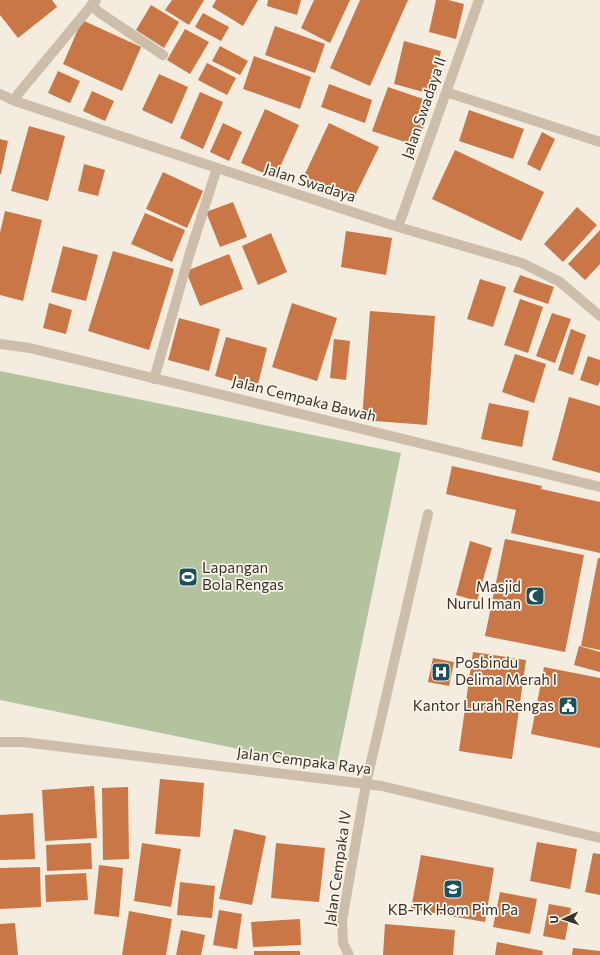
<svg xmlns="http://www.w3.org/2000/svg" width="600" height="955" font-family="Commissioner,sans-serif">
  <rect width="100%" height="100%" fill="#f4ecdf"/>
  <path fill="#b2c39e" d="M 0,371 L 401,453 L 336,769 L 0,700 Z"/>
  <path fill="#c97747" d="M 0,0 L 52,0 L 57,7 L 18,38 L 0,15 Z
    M 172,0 L 204,0 L 189,25 L 165,10 Z
    M 216,0 L 258,0 L 243,26 L 212,7 Z
    M 268,0 L 301,0 L 297,15 L 267,6 Z
    M 314,0 L 350,0 L 330,43 L 301,28 Z
    M 360,0 L 408,0 L 370,86 L 330,68 Z
    M 436,0 L 448,0 L 464,4 L 456,39 L 429,32 Z
    M 151,5 L 179,22 L 164,48 L 136,30 Z
    M 203,13 L 229,27 L 221,41 L 195,27 Z
    M 82,20 L 141,47 L 122,91 L 63,64 Z
    M 275,26 L 325,44 L 315,73 L 265,55 Z
    M 185,29 L 209,42 L 190,74 L 167,60 Z
    M 404,41 L 441,51 L 431,94 L 394,84 Z
    M 220,46 L 248,61 L 240,75 L 212,61 Z
    M 254,56 L 311,77 L 300,109 L 243,89 Z
    M 207,63 L 236,78 L 227,95 L 198,80 Z
    M 58,71 L 80,81 L 70,103 L 48,93 Z
    M 159,74 L 188,87 L 172,124 L 142,110 Z
    M 329,84 L 372,100 L 365,123 L 321,107 Z
    M 388,87 L 432,102 L 417,146 L 372,131 Z
    M 92,91 L 114,101 L 105,121 L 83,111 Z
    M 200,92 L 223,102 L 203,149 L 180,138 Z
    M 265,109 L 299,125 L 275,178 L 241,163 Z
    M 469,110 L 524,129 L 513,159 L 459,141 Z
    M 223,123 L 242,132 L 229,161 L 210,152 Z
    M 329,123 L 379,147 L 352,202 L 303,178 Z
    M 29,126 L 65,136 L 48,201 L 11,191 Z
    M 542,132 L 555,139 L 540,171 L 527,164 Z
    M 0,139 L 8,141 L 1,174 L 0,174 Z
    M 455,150 L 544,192 L 521,241 L 432,199 Z
    M 84,164 L 105,170 L 98,196 L 78,191 Z
    M 163,172 L 203,191 L 187,228 L 146,209 Z
    M 233,202 L 247,237 L 220,247 L 206,212 Z
    M 577,207 L 597,225 L 563,262 L 544,244 Z
    M 5,211 L 42,220 L 23,301 L 0,295 L 0,233 Z
    M 145,213 L 185,230 L 172,262 L 131,244 Z
    M 600,230 L 600,264 L 585,280 L 568,264 Z
    M 346,231 L 392,238 L 386,275 L 341,267 Z
    M 271,233 L 287,272 L 258,285 L 242,246 Z
    M 63,246 L 98,255 L 86,301 L 51,292 Z
    M 113,251 L 174,269 L 149,350 L 88,331 Z
    M 229,254 L 243,289 L 200,306 L 186,271 Z
    M 520,275 L 554,287 L 548,304 L 513,292 Z
    M 480,279 L 506,287 L 493,327 L 467,319 Z
    M 520,299 L 543,307 L 528,353 L 504,345 Z
    M 49,303 L 72,310 L 66,334 L 43,328 Z
    M 292,303 L 337,318 L 317,381 L 272,367 Z
    M 370,311 L 435,316 L 427,425 L 362,420 Z
    M 552,313 L 571,319 L 555,363 L 536,356 Z
    M 179,318 L 220,329 L 209,371 L 168,360 Z
    M 571,329 L 586,335 L 573,375 L 558,370 Z
    M 226,337 L 267,348 L 257,388 L 215,376 Z
    M 334,339 L 350,341 L 346,380 L 330,378 Z
    M 515,354 L 546,364 L 534,403 L 502,392 Z
    M 588,356 L 600,360 L 600,381 L 598,386 L 580,380 Z
    M 569,397 L 600,406 L 600,473 L 552,460 Z
    M 489,403 L 529,411 L 522,447 L 481,439 Z
    M 452,466 L 542,486 L 541,489 L 600,502 L 600,553 L 511,533 L 516,510 L 446,494 Z
    M 505,539 L 584,555 L 565,652 L 485,636 Z
    M 470,541 L 492,548 L 477,601 L 456,595 Z
    M 598,558 L 600,558 L 600,650 L 581,646 Z
    M 579,646 L 600,652 L 600,672 L 574,665 Z
    M 473,652 L 526,660 L 512,759 L 459,751 Z
    M 433,658 L 454,662 L 449,686 L 428,682 Z
    M 544,667 L 600,678 L 600,748 L 531,734 Z
    M 160,779 L 204,783 L 200,837 L 155,834 Z
    M 94,786 L 97,838 L 45,841 L 42,790 Z
    M 128,787 L 129,859 L 103,860 L 102,788 Z
    M 33,813 L 35,859 L 0,860 L 0,815 Z
    M 234,829 L 266,836 L 252,905 L 219,899 Z
    M 537,842 L 577,849 L 570,889 L 530,881 Z
    M 91,843 L 92,869 L 47,871 L 46,845 Z
    M 142,843 L 181,849 L 171,907 L 134,901 Z
    M 276,843 L 325,848 L 319,902 L 271,898 Z
    M 593,853 L 600,854 L 600,895 L 585,892 Z
    M 421,855 L 494,868 L 485,922 L 411,909 Z
    M 99,865 L 123,868 L 119,917 L 94,914 Z
    M 40,867 L 41,907 L 0,909 L 0,868 Z
    M 86,873 L 88,900 L 46,902 L 45,875 Z
    M 180,882 L 215,886 L 212,918 L 177,915 Z
    M 500,892 L 537,899 L 530,934 L 493,927 Z
    M 549,904 L 571,908 L 565,940 L 543,936 Z
    M 219,910 L 242,914 L 237,949 L 213,945 Z
    M 129,911 L 172,919 L 166,955 L 122,955 Z
    M 300,919 L 301,945 L 253,947 L 251,922 Z
    M 15,923 L 18,955 L 0,955 L 0,924 Z
    M 385,924 L 455,930 L 453,955 L 383,955 Z
    M 181,930 L 205,935 L 201,955 L 176,955 Z
    M 497,942 L 543,951 L 542,955 L 495,955 Z
    M 573,948 L 600,951 L 600,955 L 572,955 Z
    M 254,951 L 300,951 L 300,955 L 254,955 Z"/>
  <g fill="none" stroke-linecap="round" stroke-linejoin="round">
    <path stroke="#ccbeaa" stroke-width="10" d="M 91,5 L 100,13 L 163,55
      M 446,92 L 600,142
      M 0,94 L 15,101 L 217,168 L 398,227 L 522,263 L 560,282 L 600,316
      M 15,101 L 18,94 L 96,0
      M 398,227 L 479,0
      M 0,344 L 30,348 L 600,487
      M 154,379 L 189,256 L 217,168
      M 0,742 L 23,742 L 382,786 L 600,838
      M 349,955 L 343,943 L 342,921 L 366,784 L 428,514"/>
  </g>
  <defs>
    <symbol id="stadium-square" viewBox="-11 -11 22 22"><rect x="-9" y="-9" width="18" height="18" rx="4" fill="#1d505d" stroke="#fbf6eb"/><path d="M0-5a6.5 5 0 1 0 0 10a6.5 5 0 1 0 0-10ZM-3.5-1.8h7v3.6h-7Z" fill="#fff"/></symbol>
    <symbol id="mosque-square" viewBox="-11 -11 22 22"><rect x="-9" y="-9" width="18" height="18" rx="4" fill="#1d505d" stroke="#fbf6eb"/><path d="M3.5-4.9A6 6 0 1 0 3.5 4.9A5 5 0 1 1 3.5-4.9Z" fill="#fff"/></symbol>
    <symbol id="hospital-square" viewBox="-11 -11 22 22"><rect x="-9" y="-9" width="18" height="18" rx="4" fill="#1d505d" stroke="#fbf6eb"/><path d="M-5-5h3v3.5h4V-5h3V5h-3V1.5h-4V5h-3Z" fill="#fff"/></symbol>
    <symbol id="civic-square" viewBox="-11 -11 22 22"><rect x="-9" y="-9" width="18" height="18" rx="4" fill="#1d505d" stroke="#fbf6eb"/><path d="M-.6-6.5H3V-4.5H.6V-3L4-1V1h2V6H-6V1h2V-1L-.6-3ZM-1.2 2.5V6h2.4V2.5Z" fill="#fff"/></symbol>
    <symbol id="school-square" viewBox="-11 -11 22 22"><rect x="-9" y="-9" width="18" height="18" rx="4" fill="#1d505d" stroke="#fbf6eb"/><path d="M0-5L7-2L0 1L-7-2ZM-4 1L0 2.5L4 1V4Q0 6-4 4Z" fill="#fff"/></symbol>
  </defs>
  <g fill-rule="evenodd">
    <use href="#stadium-square" x="177" y="566" width="22" height="22"/>
    <use href="#mosque-square" x="524" y="585" width="22" height="22"/>
    <use href="#hospital-square" x="430" y="661" width="22" height="22"/>
    <use href="#civic-square" x="557" y="695" width="22" height="22"/>
    <use href="#school-square" x="442" y="878" width="22" height="22"/>
  </g>
  <g text-anchor="middle" stroke-width="3.5" stroke-linejoin="round" paint-order="stroke">
    <g font-size="15" fill="#3a312a" stroke="#fbf6eb">
      <text transform="translate(424 108) rotate(-71)" y="5">Jalan Swadaya II</text>
      <text transform="translate(310 183) rotate(18)" y="5">Jalan Swadaya</text>
      <text transform="translate(304 399) rotate(14)" y="5">Jalan Cempaka Bawah</text>
      <text transform="translate(304 761) rotate(7)" y="5">Jalan Cempaka Raya</text>
      <text transform="translate(338 868) rotate(-82)" y="5">Jalan Cempaka IV</text>
    </g>
    <g font-size="15" fill="#3a312a" stroke="#fbf6eb" text-anchor="start">
      <text x="202" y="573">Lapangan<tspan x="202" dy="17">Bola Rengas</tspan></text>
      <text x="521" y="592" text-anchor="end">Masjid<tspan x="521" dy="17">Nurul Iman</tspan></text>
      <text x="455" y="668">Posbindu<tspan x="455" dy="17">Delima Merah I</tspan></text>
      <text x="554" y="711" text-anchor="end">Kantor Lurah Rengas</text>
      <text x="453" y="915" text-anchor="middle">KB-TK Hom Pim Pa</text>
    </g>
  </g>
  <g transform="translate(564 919) rotate(267)" stroke="#fbf6eb" stroke-width="3" paint-order="stroke">
  <path d="M0-3L7 15L0 10L-7 15Z" fill="#3a312a"/>
  <text y="-6" font-size="11" font-weight="bold" text-anchor="middle" fill="#3a312a">U</text>
  </g>
</svg>
